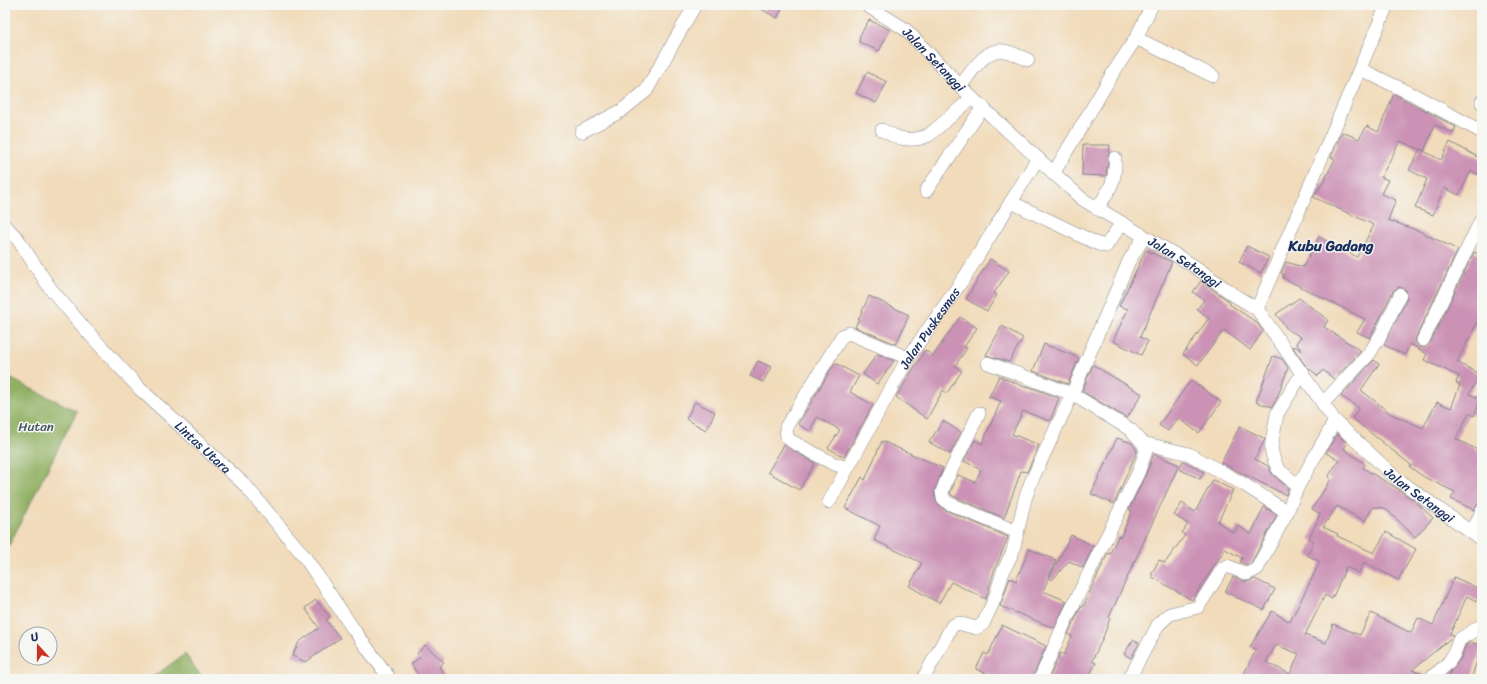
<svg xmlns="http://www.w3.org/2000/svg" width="1487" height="684" font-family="Sriracha,sans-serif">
  <rect width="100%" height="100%" fill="#f6f6f2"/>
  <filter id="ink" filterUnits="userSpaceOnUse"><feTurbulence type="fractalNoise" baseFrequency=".025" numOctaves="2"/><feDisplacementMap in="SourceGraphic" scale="8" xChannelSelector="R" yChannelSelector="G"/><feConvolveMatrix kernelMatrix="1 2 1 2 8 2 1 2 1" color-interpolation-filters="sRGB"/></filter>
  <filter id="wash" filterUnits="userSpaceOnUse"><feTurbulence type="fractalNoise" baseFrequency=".012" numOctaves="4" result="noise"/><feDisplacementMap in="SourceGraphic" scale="16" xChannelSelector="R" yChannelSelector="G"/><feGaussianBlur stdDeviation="0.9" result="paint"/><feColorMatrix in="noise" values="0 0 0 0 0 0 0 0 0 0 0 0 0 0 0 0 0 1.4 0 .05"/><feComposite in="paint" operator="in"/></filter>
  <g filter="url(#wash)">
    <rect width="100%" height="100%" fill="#f1dbba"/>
    <path fill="#91b063" stroke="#567060" d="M 5,376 L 77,411 L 5,553 Z
      M 185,654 L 203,679 L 150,679 Z"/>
    <g id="blocks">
      <path fill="#cb92b5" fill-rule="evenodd" d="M 754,5 L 784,5 L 777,18 Z
        M 869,20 L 890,30 L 879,51 L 859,42 L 860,35 Z
        M 867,72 L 887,82 L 876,103 L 856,93 Z
        M 1394,94 L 1456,127 L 1453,133 L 1435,125 L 1424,151 L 1400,141 L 1381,177 L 1388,180 L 1381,194 L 1396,200 L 1388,220 L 1419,231 L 1458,250 L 1416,337 L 1415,341 L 1419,347 L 1424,348 L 1430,343 L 1474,252 L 1482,256 L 1482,323 L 1478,321 L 1457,362 L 1480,374 L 1469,394 L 1481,399 L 1474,416 L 1469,413 L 1456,439 L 1482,452 L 1482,502 L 1477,505 L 1474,510 L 1451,499 L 1455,492 L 1424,477 L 1410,467 L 1411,465 L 1352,418 L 1359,408 L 1341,396 L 1374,360 L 1379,364 L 1361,390 L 1391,414 L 1423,428 L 1437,402 L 1451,408 L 1460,385 L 1456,383 L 1459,376 L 1424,360 L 1427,354 L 1410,344 L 1405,355 L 1384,345 L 1407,298 L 1406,290 L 1399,287 L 1393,291 L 1370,338 L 1357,332 L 1365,319 L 1283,278 L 1284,275 L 1281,273 L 1286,262 L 1303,267 L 1319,237 L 1357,257 L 1374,225 L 1313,197 L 1323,183 L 1335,159 L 1331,157 L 1342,132 L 1359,139 L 1367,126 L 1378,132 Z
        M 1450,142 L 1482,159 L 1482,176 L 1471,171 L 1459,195 L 1444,188 L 1433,215 L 1415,208 L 1427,179 L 1409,170 L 1420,149 L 1441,160 Z
        M 1083,145 L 1110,145 L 1106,176 L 1082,175 Z
        M 1247,246 L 1269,257 L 1261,273 L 1239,262 Z
        M 1146,250 L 1172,262 L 1140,337 L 1148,341 L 1141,355 L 1113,341 L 1128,309 L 1119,306 Z
        M 990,259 L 1009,271 L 994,293 L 997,295 L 987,311 L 966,299 Z
        M 1201,281 L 1230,302 L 1229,304 L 1256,322 L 1263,331 L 1250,350 L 1224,330 L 1198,365 L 1183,354 L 1209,318 L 1197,309 L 1204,300 L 1193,292 Z
        M 869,296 L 909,315 L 896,344 L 855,327 Z
        M 1299,298 L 1328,320 L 1324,327 L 1361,351 L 1334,379 L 1323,370 L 1318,376 L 1305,365 L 1293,347 L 1294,346 L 1302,351 L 1296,343 L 1301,337 L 1287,329 L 1276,314 Z
        M 960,317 L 977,328 L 964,347 L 967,348 L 955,366 L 962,371 L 947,393 L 943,390 L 927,419 L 896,397 L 925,350 L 933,356 Z
        M 1002,326 L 1023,338 L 1009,362 L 986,355 Z
        M 1044,344 L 1079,358 L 1068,384 L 1033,371 Z
        M 877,354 L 894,361 L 877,384 L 863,374 Z
        M 1273,356 L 1282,359 L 1288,368 L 1277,398 L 1272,407 L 1256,402 Z
        M 758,361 L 771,367 L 763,382 L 750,376 Z
        M 835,363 L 859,376 L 850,392 L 873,405 L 844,457 L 828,448 L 840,430 L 817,417 L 810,431 L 798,424 Z
        M 1093,365 L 1142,394 L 1127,418 L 1082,391 Z
        M 999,376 L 1027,388 L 1027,386 L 1059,398 L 1050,421 L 1023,411 L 1012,434 L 1039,445 L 1027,472 L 1021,471 L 1004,518 L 953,496 L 950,493 L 958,475 L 975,482 L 981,470 L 964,461 L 975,440 L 982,444 L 1001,401 L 989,397 Z
        M 1191,380 L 1221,402 L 1199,433 L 1178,418 L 1168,431 L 1159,425 Z
        M 695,402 L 715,412 L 706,430 L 686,419 Z
        M 943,421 L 961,432 L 950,454 L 929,442 Z
        M 1240,426 L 1265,439 L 1255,459 L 1268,466 L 1273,475 L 1288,488 L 1286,495 L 1221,463 Z
        M 1337,434 L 1347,443 L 1344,449 L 1365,464 L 1363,468 L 1396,488 L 1416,502 L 1433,518 L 1415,537 L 1385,508 L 1373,507 L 1365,521 L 1337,506 L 1323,527 L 1338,534 L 1337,536 L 1374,553 L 1386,532 L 1416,549 L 1398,580 L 1364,562 L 1359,573 L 1346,567 L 1332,599 L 1325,595 L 1305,635 L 1326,643 L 1333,624 L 1360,635 L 1371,613 L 1411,633 L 1418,618 L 1433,625 L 1454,577 L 1482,590 L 1482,604 L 1467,596 L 1450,634 L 1453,636 L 1451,638 L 1412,670 L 1423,674 L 1421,679 L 1241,679 L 1256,650 L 1250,647 L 1272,611 L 1290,622 L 1320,562 L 1307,555 L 1314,541 L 1309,539 L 1320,514 L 1312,509 L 1331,479 L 1328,477 L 1339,460 L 1326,453 ZM 1276,645 L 1299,654 L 1290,674 L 1266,662 Z
        M 1117,438 L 1132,443 L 1137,451 L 1114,504 L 1091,494 Z
        M 882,441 L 943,468 L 934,493 L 937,503 L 943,509 L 1008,537 L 994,571 L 986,599 L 951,582 L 939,603 L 909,586 L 922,563 L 874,540 L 880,526 L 845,508 L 862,477 L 865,480 Z
        M 784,445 L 815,463 L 799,490 L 768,472 Z
        M 1154,454 L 1179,465 L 1109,617 L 1110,618 L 1104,635 L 1092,661 L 1096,663 L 1087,679 L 1049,679 L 1060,653 L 1064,655 L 1072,636 L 1068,634 L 1081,607 L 1083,607 L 1108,553 L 1110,554 L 1118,536 L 1121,537 L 1132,511 L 1129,510 L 1145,476 Z
        M 1183,461 L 1204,472 L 1200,479 L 1179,469 Z
        M 1213,480 L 1233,490 L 1218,522 L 1234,533 L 1238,526 L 1251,534 L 1264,507 L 1277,515 L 1251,563 L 1247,565 L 1240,562 L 1242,558 L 1225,549 L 1192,600 L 1152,577 L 1152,573 L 1159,560 L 1165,563 L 1185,535 L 1182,533 L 1188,524 L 1174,515 L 1182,503 L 1195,512 Z
        M 1071,535 L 1093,546 L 1083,568 L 1069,561 L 1052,580 L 1049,578 Z
        M 1029,549 L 1056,560 L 1043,591 L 1067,601 L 1054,628 L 1000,606 L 1010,578 L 1016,581 Z
        M 1233,577 L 1247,582 L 1255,579 L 1275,589 L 1264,610 L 1225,592 Z
        M 316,600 L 330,617 L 326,620 L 340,638 L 306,662 L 292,656 L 299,642 L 319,628 L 305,608 Z
        M 1002,625 L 1046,646 L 1032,679 L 999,679 L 976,669 L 984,653 L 988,655 Z
        M 1133,640 L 1139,643 L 1131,658 L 1124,654 Z
        M 1470,642 L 1482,646 L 1471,679 L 1448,679 L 1451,671 L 1461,658 L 1466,645 Z
        M 425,645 L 444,662 L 439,667 L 448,679 L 421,679 L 411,664 L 420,657 L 417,654 Z"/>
    </g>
  </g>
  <g filter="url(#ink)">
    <use href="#blocks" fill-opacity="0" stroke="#86858c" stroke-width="1"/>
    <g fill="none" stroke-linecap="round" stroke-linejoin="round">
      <defs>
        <g id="minor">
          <path id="s1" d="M 866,5 L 905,29 L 972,98 L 1082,199 L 1194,266 L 1234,295 L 1257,309 L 1335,421 L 1396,478 L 1482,540"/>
          <path d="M 1136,38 L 1213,76"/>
          <path d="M 1360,69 L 1414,95 L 1482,132"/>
          <path d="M 961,85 C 971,73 986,47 1004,51 C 1012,52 1021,57 1028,60"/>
          <path d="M 1482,101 L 1482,103"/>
          <path d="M 882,130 C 898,139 911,143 929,135 L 972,98"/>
          <path d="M 581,132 L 621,111 L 646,91 L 695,5"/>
          <path d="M 1053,174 L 1113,73 L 1136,38 L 1152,5"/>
          <path d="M 926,191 L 983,107"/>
          <path d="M 1011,202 L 1098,244 L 1106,246 L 1121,224"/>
          <path d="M 1097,209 C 1110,189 1116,182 1115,158"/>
          <path id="s2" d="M 5,226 L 17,238 L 50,288 L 85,329 L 140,389 L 245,485 L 304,556 L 354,630 L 390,679"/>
          <path d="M 1257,309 L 1387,5"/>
          <path d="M 1423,340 L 1482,218"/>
          <path d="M 988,363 L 1072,394 L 1131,430 L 1143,443 L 1146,451 L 1138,473 L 1066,620 L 1040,679"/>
          <path d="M 1323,403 L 1369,354 L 1381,335 L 1400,295"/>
          <path d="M 979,413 L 946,481 L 942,492 L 943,498 L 948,503 L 1017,532"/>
          <path d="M 1143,443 L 1189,454 L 1245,485 L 1287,512"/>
          <path d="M 847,468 L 832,463 L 791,441 L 787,437 L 786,427 L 842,336 L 849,333 L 908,358"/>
          <path d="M 1298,486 L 1278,469 L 1273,457 L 1271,448 L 1277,414 L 1303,372"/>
          <path id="s3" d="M 829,502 L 908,358 L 966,275 L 1038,158"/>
          <path d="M 1472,533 L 1482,511"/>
          <path d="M 923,679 L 952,626 L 958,623 L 976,628 L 983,624 L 995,598 L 1003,572 L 1013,551 L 1025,499 L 1031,482 L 1072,394 L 1129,261 L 1144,237"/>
          <path d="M 1129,679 L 1158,625 L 1170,614 L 1198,607 L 1223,568 L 1227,566 L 1247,574 L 1257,569 L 1287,512 L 1298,486 L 1335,421"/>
          <path d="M 1429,679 C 1447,665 1452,663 1459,640 L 1482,625"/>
        </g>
      </defs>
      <use href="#minor" stroke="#86858c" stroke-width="14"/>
      <use href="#minor" stroke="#fff" stroke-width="13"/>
    </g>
  </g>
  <g text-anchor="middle" stroke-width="3" stroke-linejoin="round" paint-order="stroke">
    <g font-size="13" fill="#1b2f5e" stroke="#f6f6f2">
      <text dy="5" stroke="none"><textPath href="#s1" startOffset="88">Jalan Setanggi</textPath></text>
      <text dy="5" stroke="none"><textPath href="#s1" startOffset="412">Jalan Setanggi</textPath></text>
      <text dy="5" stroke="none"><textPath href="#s3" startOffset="201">Jalan Puskesmas</textPath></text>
      <text dy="5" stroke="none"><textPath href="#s2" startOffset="298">Lintas Utara</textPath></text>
      <text dy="5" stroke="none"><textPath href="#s1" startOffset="747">Jalan Setanggi</textPath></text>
    </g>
    <g font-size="13" fill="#425663" stroke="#f6f6f2">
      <text x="36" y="431">Hutan</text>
    </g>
    <g font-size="15" font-weight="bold" fill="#1b2f5e" stroke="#f6f6f2">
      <text x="1331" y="251">Kubu Gadang</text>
    </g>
  </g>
  <rect width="1487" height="684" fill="none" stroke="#f6f6f2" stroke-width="20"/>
  <g transform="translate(38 646) rotate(339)"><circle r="19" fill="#f6f6f2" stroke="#9ea6b7"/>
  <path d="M0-3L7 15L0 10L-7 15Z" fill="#c8321e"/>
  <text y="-6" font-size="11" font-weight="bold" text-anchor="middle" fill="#1b2f5e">U</text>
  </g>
</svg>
